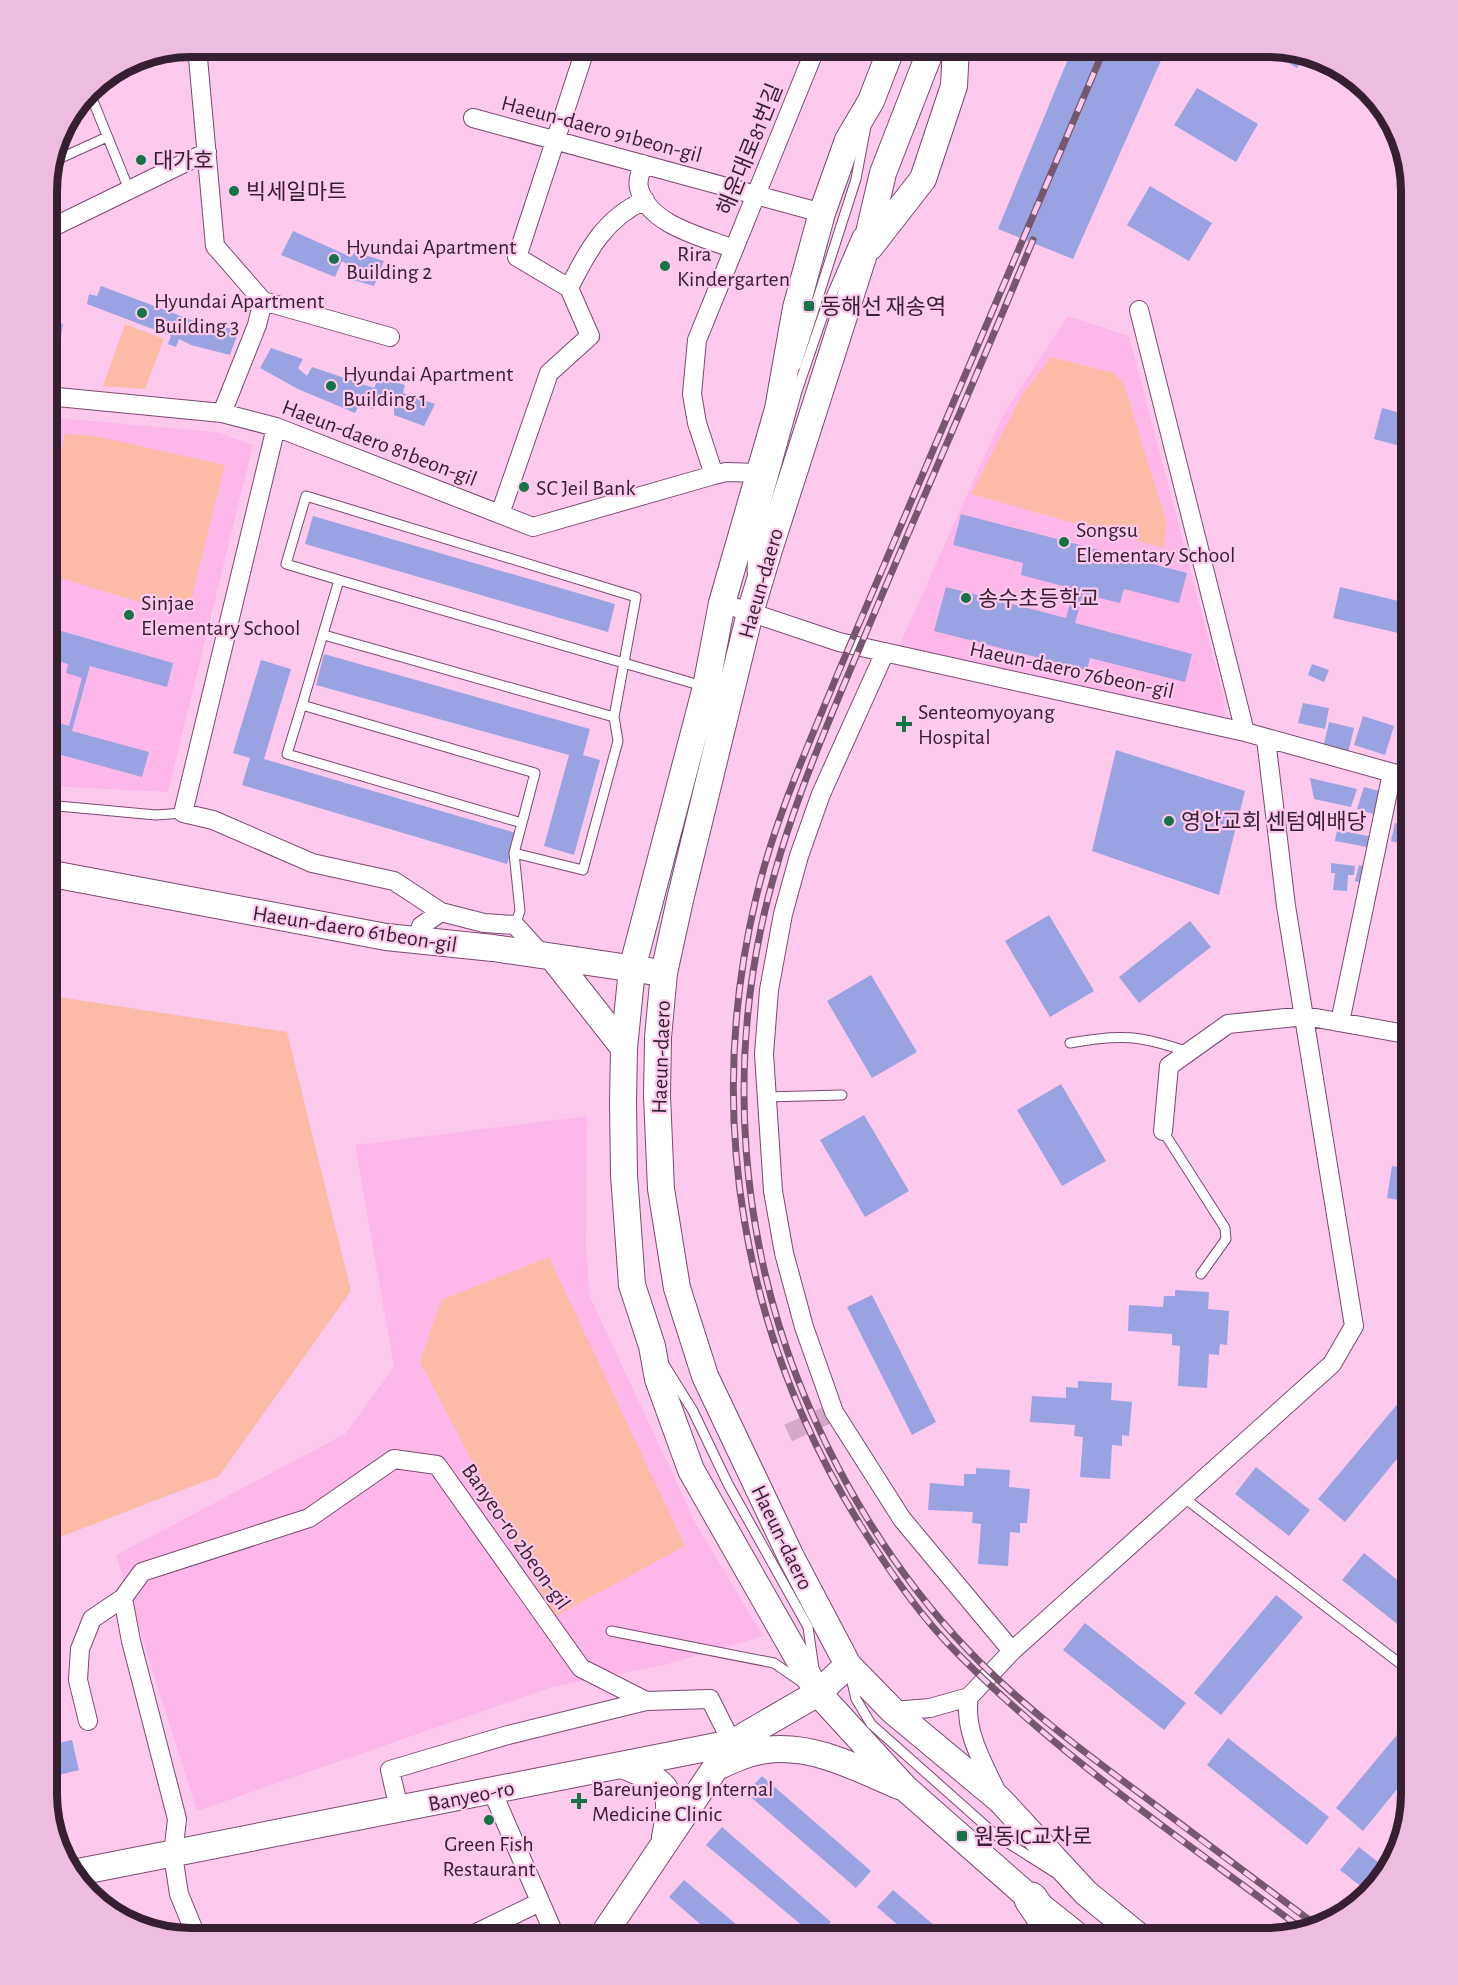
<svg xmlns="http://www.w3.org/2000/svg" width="1458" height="1985" font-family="'Alegreya Sans','Noto Sans KR',sans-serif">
  <rect width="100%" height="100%" fill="#fdcaee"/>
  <path fill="#fdb8e9" d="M 1068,316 L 1129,336 L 1223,694 L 1225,718 L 899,646 L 1003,415 Z
    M 47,417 L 215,432 L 253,445 L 168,792 L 47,786 Z
    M 587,1116 L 586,1247 L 590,1297 L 696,1524 L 763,1636 L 664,1665 L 552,1687 L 197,1811 L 116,1555 L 345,1434 L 394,1367 L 355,1145 Z"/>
  <path fill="#fcbba7" d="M 125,324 L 164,339 L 145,389 L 103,386 Z
    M 1051,357 L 1114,373 L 1124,385 L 1167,524 L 1163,548 L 971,494 L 1022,395 Z
    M 65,434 L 95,436 L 225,465 L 191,601 L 166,610 L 47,574 L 47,524 Z
    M 52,996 L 287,1032 L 351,1291 L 219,1476 L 47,1542 L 47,998 Z
    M 549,1257 L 685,1546 L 554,1617 L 420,1362 L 441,1300 Z"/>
  <path fill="#99a3e1" d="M 1073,47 L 1167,47 L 1073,259 L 998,229 Z
    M 1262,47 L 1276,47 L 1304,55 L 1297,68 Z
    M 1197,88 L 1258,124 L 1236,162 L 1174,125 Z
    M 1150,186 L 1212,223 L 1189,261 L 1127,225 Z
    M 293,231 L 351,257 L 355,252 L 384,261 L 374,286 L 346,278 L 351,267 L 342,261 L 335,277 L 281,255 Z
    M 101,286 L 197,322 L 239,330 L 230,355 L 191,345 L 179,339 L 176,347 L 168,344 L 171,336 L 87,304 L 89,294 L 97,296 Z
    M 47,320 L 63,324 L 59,349 L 47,346 Z
    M 271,348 L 303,359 L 298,368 L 307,376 L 312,367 L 374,388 L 379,377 L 405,385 L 403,393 L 435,404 L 424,426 L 394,415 L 394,406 L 377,400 L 372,409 L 360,403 L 355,413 L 298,389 L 260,368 Z
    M 1382,408 L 1411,416 L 1411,449 L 1374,439 Z
    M 961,514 L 1187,573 L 1179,603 L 1124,589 L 1120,603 L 1083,594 L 1075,623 L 1192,654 L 1185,682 L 1090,658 L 1087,670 L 934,631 L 946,587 L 1066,618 L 1074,589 L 1021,575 L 1023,563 L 953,545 Z
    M 313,516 L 615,604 L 608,632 L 305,544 Z
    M 1340,587 L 1411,604 L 1411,636 L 1333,618 Z
    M 47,627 L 173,663 L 167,687 L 90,666 L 72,731 L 149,752 L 142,777 L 47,751 L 47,719 L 69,726 L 82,678 L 66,673 L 68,664 L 47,658 Z
    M 324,654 L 590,729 L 583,755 L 600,760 L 574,855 L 544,846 L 569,755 L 316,685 Z
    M 261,660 L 291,669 L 264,759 L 516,833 L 507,864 L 242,785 L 250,758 L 233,753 Z
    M 1312,664 L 1329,670 L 1324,682 L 1308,675 Z
    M 1303,703 L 1329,708 L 1325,729 L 1298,723 Z
    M 1363,716 L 1394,726 L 1385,755 L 1354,745 Z
    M 1329,722 L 1354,728 L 1348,753 L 1323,748 Z
    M 1116,750 L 1245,791 L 1219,895 L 1092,851 Z
    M 1310,778 L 1357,789 L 1351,807 L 1314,799 Z
    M 1364,787 L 1387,793 L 1380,816 L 1357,809 Z
    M 1395,823 L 1411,827 L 1411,846 L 1391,841 Z
    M 1337,830 L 1374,837 L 1372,848 L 1335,841 Z
    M 1331,863 L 1355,866 L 1354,875 L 1348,875 L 1347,891 L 1333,890 L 1335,873 L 1331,873 Z
    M 1359,865 L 1366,867 L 1362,883 L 1355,881 Z
    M 1049,915 L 1094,991 L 1050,1017 L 1005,941 Z
    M 1190,921 L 1211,947 L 1139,1003 L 1119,977 Z
    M 871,975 L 917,1052 L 872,1078 L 827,1001 Z
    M 1061,1084 L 1106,1161 L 1062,1186 L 1017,1110 Z
    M 864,1115 L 909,1191 L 865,1217 L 820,1140 Z
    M 1392,1166 L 1411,1169 L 1411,1202 L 1387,1198 Z
    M 1175,1290 L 1209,1292 L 1208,1309 L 1229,1311 L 1227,1345 L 1220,1344 L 1219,1355 L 1209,1354 L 1207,1388 L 1178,1386 L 1180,1346 L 1172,1345 L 1172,1334 L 1128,1331 L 1129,1305 L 1163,1307 L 1164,1296 L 1175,1296 Z
    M 872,1295 L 936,1422 L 912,1435 L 847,1307 Z
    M 1078,1381 L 1112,1383 L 1111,1400 L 1132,1402 L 1129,1436 L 1122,1435 L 1122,1446 L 1112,1445 L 1110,1479 L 1080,1477 L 1083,1437 L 1074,1436 L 1075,1425 L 1030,1422 L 1032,1396 L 1066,1398 L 1066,1387 L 1078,1388 Z
    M 1400,1401 L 1411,1411 L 1411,1442 L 1345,1522 L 1318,1499 Z
    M 1256,1467 L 1310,1510 L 1289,1536 L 1235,1494 Z
    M 976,1468 L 1010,1470 L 1009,1487 L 1030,1489 L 1027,1523 L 1020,1523 L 1020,1533 L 1010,1532 L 1008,1566 L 978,1564 L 981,1524 L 972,1523 L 973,1512 L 928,1510 L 930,1483 L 964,1486 L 964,1474 L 976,1474 Z
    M 1364,1553 L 1411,1591 L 1411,1635 L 1342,1580 Z
    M 1276,1595 L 1303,1617 L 1221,1715 L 1194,1693 Z
    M 1085,1623 L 1186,1703 L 1164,1730 L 1063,1650 Z
    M 47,1647 L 58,1680 L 47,1684 Z
    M 1411,1718 L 1411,1772 L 1363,1831 L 1336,1808 Z
    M 1228,1738 L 1329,1817 L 1307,1845 L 1207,1765 Z
    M 72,1740 L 79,1770 L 47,1778 L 47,1746 Z
    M 762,1776 L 871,1871 L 856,1888 L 746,1793 Z
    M 722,1827 L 831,1922 L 817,1938 L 706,1845 Z
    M 1359,1847 L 1388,1870 L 1367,1891 L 1340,1870 Z
    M 684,1880 L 752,1938 L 716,1938 L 669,1897 Z
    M 893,1890 L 949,1938 L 913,1938 L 877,1907 Z"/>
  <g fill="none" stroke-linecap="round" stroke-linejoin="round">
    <path stroke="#d5a8c8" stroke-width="18" stroke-dasharray="18 9" stroke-linecap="butt" d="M 788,1433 L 834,1412"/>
    <defs>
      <path id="lane" d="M 89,91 L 130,192
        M 52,162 L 107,137
        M 796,366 L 856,179 L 866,126
        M 752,571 L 753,550 L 797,391 L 823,315 L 858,234
        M 339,580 L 706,687
        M 302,705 L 339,580 L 286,564 L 306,496 L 636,597 L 614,717 L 324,635
        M 47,805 L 156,815 L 183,813
        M 514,853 L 583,870 L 618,741 L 614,717
        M 515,925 L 520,911 L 514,853 L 522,823 L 287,754 L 302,705 L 535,773 L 522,823
        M 1070,1043 C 1120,1034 1140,1035 1188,1052
        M 766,1097 L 842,1095
        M 1163,1131 L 1225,1228 L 1226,1239 L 1201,1274
        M 665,1366 L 693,1411 L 728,1484 L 808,1627 L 814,1669
        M 1183,1497 L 1411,1672
        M 611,1631 L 774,1663 L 803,1683
        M 851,1678 L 856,1699 L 871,1724 L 997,1836 L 1054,1872"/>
      <path id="street" d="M 197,47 L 215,246 L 263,301 L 257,325 L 222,413
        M 473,118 L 822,213
        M 643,164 C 641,171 637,181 639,188 C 648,225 703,237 734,249
        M 47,230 L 207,152
        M 569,288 C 588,250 605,218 645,200
        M 263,301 L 390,337
        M 1139,310 L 1245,732
        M 47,396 L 222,413 L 276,427 L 533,527 L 714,475 L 726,472 L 760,473
        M 276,427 L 183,813 L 213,820 L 312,863 L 394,881 L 441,912 L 484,923 L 515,925 L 544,957
        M 714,475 L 697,423 L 692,394 L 697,340 L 816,47
        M 500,514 L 549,373 L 590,336 L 569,288 L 517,257 L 586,47
        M 722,603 L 839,642 L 1245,732 L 1411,778
        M 885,652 L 821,794 L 799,856 L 783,914 L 769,990 L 764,1054 L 773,1191 L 784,1253 L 804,1327 L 834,1412 L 902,1519 L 1012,1651
        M 417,941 L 421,926 L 441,912
        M 1340,1022 L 1392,773
        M 1163,1131 L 1169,1066 L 1228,1024 L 1305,1016 L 1411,1035
        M 969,1697 C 963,1732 985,1766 999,1797
        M 893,1711 L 930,1708 L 969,1697 L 1012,1651 L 1332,1364 L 1354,1326 L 1286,906 L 1266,739
        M 88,1721 L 78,1680 L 80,1649 L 92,1619 L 123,1598
        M 492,1791 L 556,1938
        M 399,1809 L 390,1770 L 508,1735 L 646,1701 L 710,1699 L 732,1743
        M 197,1938 L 179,1894 L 173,1855 L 177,1819 L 131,1641 L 123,1598 L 142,1572 L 309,1518 L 394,1459 L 437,1465 L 581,1668 L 646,1701
        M 466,1938 L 540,1902"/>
      <path id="secondary" d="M 892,47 L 871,101 L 848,140 L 822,213 L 796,308 L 778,409 L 722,603 L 706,687 L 632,969 L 624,1048 L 623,1102 L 624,1175 L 632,1285 L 652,1346 L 658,1379 L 691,1470 L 818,1693 L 905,1788 L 1031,1899 L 1080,1938
        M 932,47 L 883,173 L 864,254 L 768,553 L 750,613 L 680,900 L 664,973 L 658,1037 L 657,1096 L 661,1189 L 677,1288 L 705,1376 L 791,1557 L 848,1665 L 893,1711 L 1000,1800 L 1086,1893 L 1141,1938
        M 870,247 L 923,179 L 954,86 L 956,47
        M 47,873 L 386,937 L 493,948 L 649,971
        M 554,959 L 624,1048
        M 622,1765 C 667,1783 676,1786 665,1837
        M 717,1767 C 732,1760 749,1752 766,1750 C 813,1744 857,1768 899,1786
        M 73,1873 L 732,1743 L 818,1693 L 848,1665
        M 601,1938 L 732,1743"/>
      <path id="highway" d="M 1031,1899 L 1052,1930 L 1054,1938"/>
    </defs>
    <use href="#lane" stroke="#7d486f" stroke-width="11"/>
    <use href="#street" stroke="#7d486f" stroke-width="20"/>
    <use href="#secondary" stroke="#7d486f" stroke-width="28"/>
    <use href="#highway" stroke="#7d486f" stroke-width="35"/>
    <use href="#lane" stroke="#fff" stroke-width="9"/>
    <use href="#street" stroke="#fff" stroke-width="18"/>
    <use href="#secondary" stroke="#fff" stroke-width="26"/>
    <use href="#highway" stroke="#fff" stroke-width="33"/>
    <defs>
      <path id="rail" d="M 1105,47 L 838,673 C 808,746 774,821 756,898 C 704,1116 743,1337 861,1526 C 890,1572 922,1619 961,1657 C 1064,1760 1186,1842 1302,1929
        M 1033,240 C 984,359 932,477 882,595 C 838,700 788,807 763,919 C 729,1071 741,1230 796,1375 C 835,1475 893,1572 968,1650 C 1020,1704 1081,1750 1142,1795 C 1200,1839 1258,1882 1316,1925"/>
    </defs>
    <use href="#rail" stroke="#77576e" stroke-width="7"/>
    <use href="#rail" stroke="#fdcaee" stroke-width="4.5" stroke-dasharray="14" stroke-linecap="butt"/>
  </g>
  <g fill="#167247" stroke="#fdcaee" stroke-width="2">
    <circle cx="141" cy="160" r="6"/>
    <circle cx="234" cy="191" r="6"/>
    <circle cx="334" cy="259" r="6"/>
    <circle cx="665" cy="266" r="6"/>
    <rect x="803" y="300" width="12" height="12" rx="3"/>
    <circle cx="142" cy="313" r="6"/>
    <circle cx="331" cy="386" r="6"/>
    <circle cx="524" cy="487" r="6"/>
    <circle cx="1064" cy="542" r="6"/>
    <circle cx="966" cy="598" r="6"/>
    <circle cx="129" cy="615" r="6"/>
    <path d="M901 715h6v6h6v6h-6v6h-6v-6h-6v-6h6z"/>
    <circle cx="1169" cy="821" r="6"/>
    <path d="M576 1792h6v6h6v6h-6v6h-6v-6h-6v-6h6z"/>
    <circle cx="489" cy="1820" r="6"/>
    <rect x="956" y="1830" width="12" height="12" rx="3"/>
  </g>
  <g text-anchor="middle" stroke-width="4.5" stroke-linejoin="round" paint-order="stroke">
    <g font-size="22" fill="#361f30" stroke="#fdcaee">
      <text transform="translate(602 128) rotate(15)" y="8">Haeun-daero 91beon-gil</text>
      <text transform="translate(749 149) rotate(-68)" y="8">해운대로81번길</text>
      <text transform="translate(380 442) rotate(21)" y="8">Haeun-daero 81beon-gil</text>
      <text transform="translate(760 583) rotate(-74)" y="8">Haeun-daero</text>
      <text transform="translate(1072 669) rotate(12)" y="8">Haeun-daero 76beon-gil</text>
      <text transform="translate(355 928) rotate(9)" y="8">Haeun-daero 61beon-gil</text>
      <text transform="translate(660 1057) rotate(-88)" y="8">Haeun-daero</text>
      <text transform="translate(517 1536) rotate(55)" y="8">Banyeo-ro 2beon-gil</text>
      <text transform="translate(783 1537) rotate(64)" y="8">Haeun-daero</text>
      <text transform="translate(471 1795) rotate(-11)" y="8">Banyeo-ro</text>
    </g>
    <g font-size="22" fill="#361f30" stroke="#fdcaee" text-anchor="start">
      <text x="153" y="168">대가호</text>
      <text x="246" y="199">빅세일마트</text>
      <text x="346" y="254">Hyundai Apartment<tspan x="346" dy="25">Building 2</tspan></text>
      <text x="677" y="261">Rira<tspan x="677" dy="25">Kindergarten</tspan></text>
      <text x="154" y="308">Hyundai Apartment<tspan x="154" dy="25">Building 3</tspan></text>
      <text x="821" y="314">동해선 재송역</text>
      <text x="343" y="381">Hyundai Apartment<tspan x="343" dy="25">Building 1</tspan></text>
      <text x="536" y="495">SC Jeil Bank</text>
      <text x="1076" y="537">Songsu<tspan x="1076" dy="25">Elementary School</tspan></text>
      <text x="978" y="606">송수초등학교</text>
      <text x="141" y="610">Sinjae<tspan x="141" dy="25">Elementary School</tspan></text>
      <text x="918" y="719">Senteomyoyang<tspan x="918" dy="25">Hospital</tspan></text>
      <text x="1181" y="829">영안교회 센텀예배당</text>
      <text x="592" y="1796">Bareunjeong Internal<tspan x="592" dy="25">Medicine Clinic</tspan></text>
      <text x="974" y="1844">원동IC교차로</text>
      <text x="489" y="1851" text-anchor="middle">Green Fish<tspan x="489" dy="25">Restaurant</tspan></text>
    </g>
  </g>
  <path d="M0 0H1458V1985H0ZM191 57H1267A134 134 0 0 1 1401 191V1794A134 134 0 0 1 1267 1928H191A134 134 0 0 1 57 1794V191A134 134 0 0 1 191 57Z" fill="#edbcdf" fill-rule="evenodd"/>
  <path fill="none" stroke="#361f30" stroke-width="8" d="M191 57H1267A134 134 0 0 1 1401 191V1794A134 134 0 0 1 1267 1928H191A134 134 0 0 1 57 1794V191A134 134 0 0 1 191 57Z"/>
</svg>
